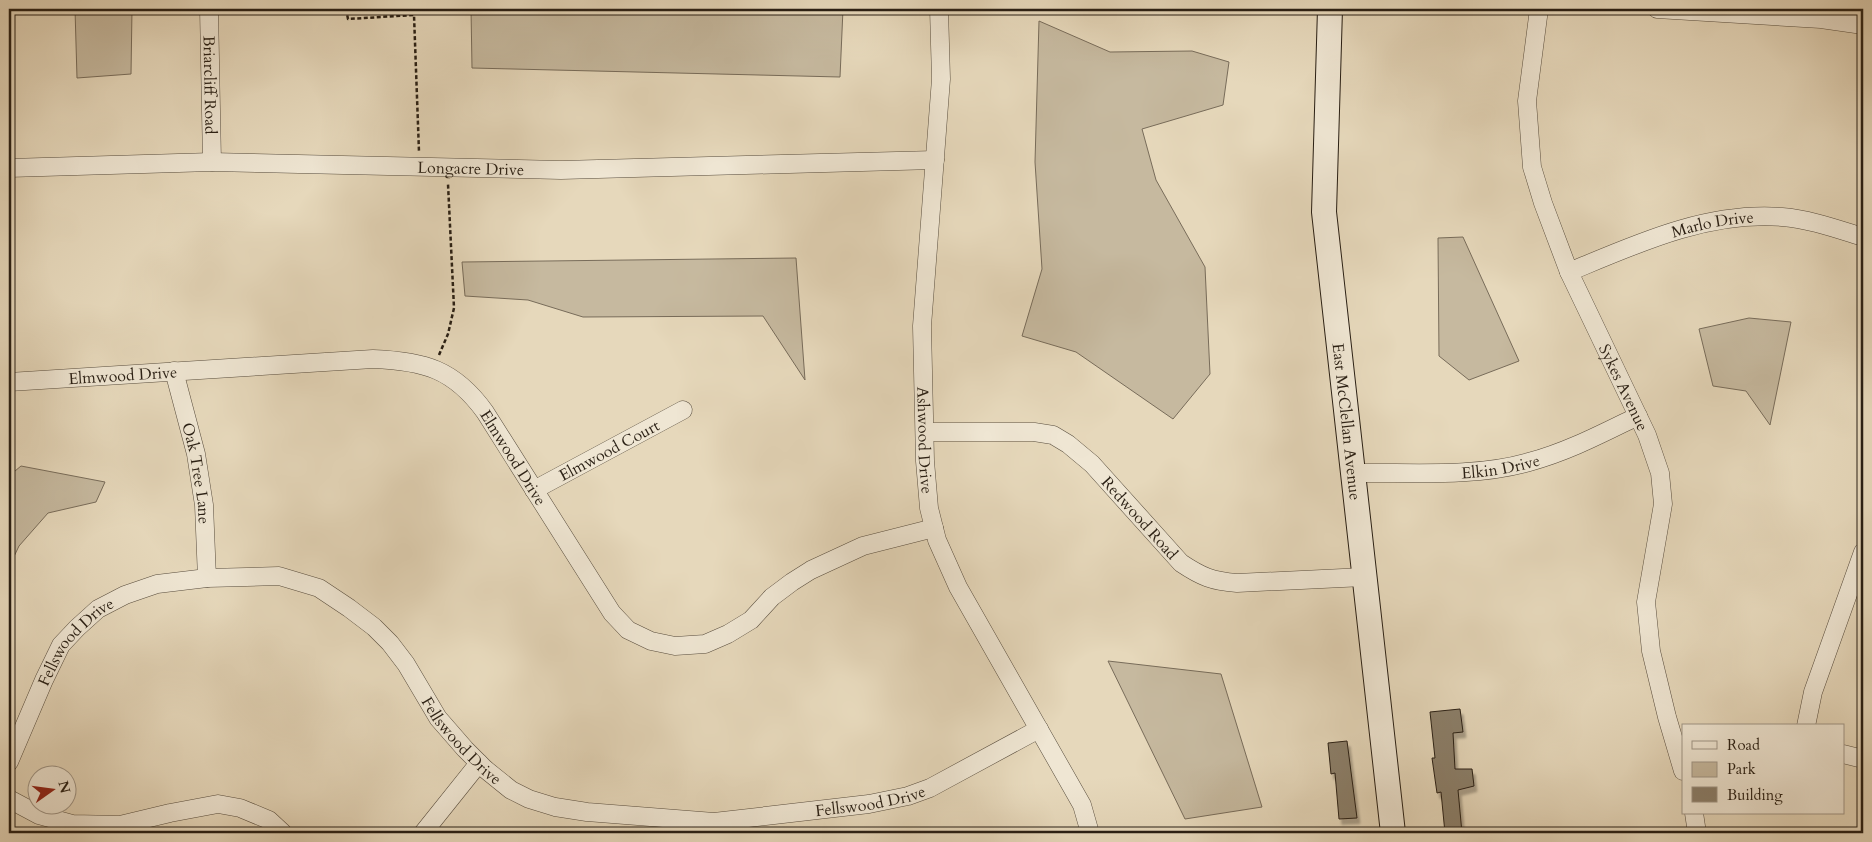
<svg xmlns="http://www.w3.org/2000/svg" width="1872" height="842" font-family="Cardo,serif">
  <defs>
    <filter id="shadow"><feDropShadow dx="3" dy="5.5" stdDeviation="1" flood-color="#0004"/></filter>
  </defs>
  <rect width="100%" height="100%" fill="#e6d8bb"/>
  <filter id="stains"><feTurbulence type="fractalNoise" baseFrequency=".004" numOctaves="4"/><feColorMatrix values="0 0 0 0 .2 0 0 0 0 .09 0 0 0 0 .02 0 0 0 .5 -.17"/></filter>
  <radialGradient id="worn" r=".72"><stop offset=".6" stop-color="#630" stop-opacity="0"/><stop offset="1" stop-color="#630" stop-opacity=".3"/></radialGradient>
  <path fill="#c6b99f" stroke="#786c5a" d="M 75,9 L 132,9 L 131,74 L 77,78 Z
    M 471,9 L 843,9 L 840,77 L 472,68 Z
    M 1039,21 L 1110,52 L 1192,51 L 1229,62 L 1223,105 L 1142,129 L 1156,180 L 1205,267 L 1210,374 L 1173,419 L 1076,352 L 1022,336 L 1042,269 L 1035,162 Z
    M 1463,237 L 1519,361 L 1469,380 L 1439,356 L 1438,238 Z
    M 796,258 L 805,380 L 763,316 L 583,317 L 528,300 L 465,296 L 462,262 Z
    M 1749,318 L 1791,322 L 1770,425 L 1746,391 L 1713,386 L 1699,329 Z
    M 21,466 L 105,482 L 96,502 L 48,513 L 19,546 L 9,567 L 9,476 Z
    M 1108,661 L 1221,674 L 1262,807 L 1185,819 Z"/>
  <path fill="#8b7f6b" stroke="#291f14" filter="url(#shadow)" d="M 1460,709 L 1463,732 L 1453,733 L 1455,769 L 1472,769 L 1474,786 L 1458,790 L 1462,833 L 1445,833 L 1441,792 L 1437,793 L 1432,758 L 1435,758 L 1430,712 Z
    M 1347,741 L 1357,818 L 1339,819 L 1335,773 L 1331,774 L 1328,743 Z"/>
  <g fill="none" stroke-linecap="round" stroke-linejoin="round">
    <defs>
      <g id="street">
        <path id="s1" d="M 209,9 L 212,162"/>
        <path id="s2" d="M 939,9 L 941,79 L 922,326 L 925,461 L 929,508 L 937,540 L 958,587 L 1082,805 L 1090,833"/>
        <path id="s3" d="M 1539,9 L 1527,101 L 1532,167 L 1543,203 L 1569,272 L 1647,435 L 1660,473 L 1663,504 L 1646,602 L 1651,651 L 1667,717 L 1683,771"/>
        <path d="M 1657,9 L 1821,19 L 1863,25"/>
        <path id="s4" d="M 9,168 L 212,162 L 561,170 L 935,160"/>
        <path id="s5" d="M 1569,272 C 1636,244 1707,211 1782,217 C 1809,219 1837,229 1863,237"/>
        <path id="s6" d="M 174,371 L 196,454 L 204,505 L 207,578"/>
        <path id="s7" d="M 9,382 L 373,359 C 424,361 454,369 485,412 L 612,613 L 628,630 L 651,641 L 675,646 L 705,644 L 728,634 L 751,620 L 772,597 L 792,582 L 811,570 L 863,546 L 934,528"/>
        <path id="s8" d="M 925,432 L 1034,432 L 1053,435 L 1068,444 L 1092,464 L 1181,563 C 1202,577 1212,581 1237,583 L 1364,577"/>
        <path id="s9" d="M 1353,473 C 1410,472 1473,478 1529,462 C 1567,452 1603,433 1638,416"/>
        <path id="s10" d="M 534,490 L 683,410"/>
        <path d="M 1806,726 L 1813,692 L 1863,552"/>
        <path d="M 1843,754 L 1863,759"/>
        <path id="s11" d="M 9,762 L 44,680 L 61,645 L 77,628 L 98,609 L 125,595 L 157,584 L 207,578 L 279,576 L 319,588 L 349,608 L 374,627 L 390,643 L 406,664 L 438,718 L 465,749 L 485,769 L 511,790 L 529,799 L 555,807 L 587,812 L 714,822 L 869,804 L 908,796 L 930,788 L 1039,729"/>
        <path d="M 9,799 L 39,815 L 72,824 L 120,825 L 170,813 L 218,804 L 240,808 L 269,820 L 283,833"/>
        <path d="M 1694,813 L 1697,833"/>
        <path d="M 423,833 L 479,763"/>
      </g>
      <g id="secondary">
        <path id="s12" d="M 1330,9 L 1324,212 L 1393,833"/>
      </g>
    </defs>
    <use href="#street" stroke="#584d3e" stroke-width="19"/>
    <use href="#secondary" stroke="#291f14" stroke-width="26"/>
    <path stroke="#291f14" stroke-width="2.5" stroke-dasharray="4 2.5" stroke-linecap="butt" d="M 346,9 L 348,19 L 414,15 L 419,152
      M 414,9 L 414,15
      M 439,355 L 448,334 L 454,308 L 448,184"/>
    <use href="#street" stroke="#efe6d3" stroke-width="18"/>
    <use href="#secondary" stroke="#efe6d3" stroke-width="24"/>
  </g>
  <g text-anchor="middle" stroke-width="4" stroke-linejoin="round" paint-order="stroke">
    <g font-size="16" fill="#291f14" stroke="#efe6d3">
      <text dy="6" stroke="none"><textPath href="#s1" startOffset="76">Briarcliff Road</textPath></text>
      <text dy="6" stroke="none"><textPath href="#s4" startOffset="462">Longacre Drive</textPath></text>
      <text dy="6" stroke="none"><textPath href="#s5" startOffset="152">Marlo Drive</textPath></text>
      <text dy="6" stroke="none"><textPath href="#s7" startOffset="114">Elmwood Drive</textPath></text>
      <text dy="6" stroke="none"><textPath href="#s3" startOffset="398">Sykes Avenue</textPath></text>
      <text dy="6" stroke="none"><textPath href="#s12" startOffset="414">East McClellan Avenue</textPath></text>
      <text dy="6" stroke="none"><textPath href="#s2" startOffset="432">Ashwood Drive</textPath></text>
      <text dy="6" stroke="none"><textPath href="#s10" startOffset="85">Elmwood Court</textPath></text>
      <text dy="6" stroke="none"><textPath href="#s7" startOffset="548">Elmwood Drive</textPath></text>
      <text dy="6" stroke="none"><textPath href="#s9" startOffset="148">Elkin Drive</textPath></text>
      <text dy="6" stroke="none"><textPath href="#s6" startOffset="105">Oak Tree Lane</textPath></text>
      <text dy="6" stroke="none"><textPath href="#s8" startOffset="249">Redwood Road</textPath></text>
      <text dy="6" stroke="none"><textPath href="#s11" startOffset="140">Fellswood Drive</textPath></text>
      <text dy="6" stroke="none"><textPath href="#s11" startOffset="620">Fellswood Drive</textPath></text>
      <text dy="6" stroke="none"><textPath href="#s11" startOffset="1055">Fellswood Drive</textPath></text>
    </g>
  </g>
  <rect width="1872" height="842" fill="none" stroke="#e6d8bb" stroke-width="30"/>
  <rect x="10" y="10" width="1852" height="822" fill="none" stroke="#291f14" stroke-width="2.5"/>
  <rect x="15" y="15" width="1842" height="812" fill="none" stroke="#291f14"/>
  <rect x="1682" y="724" width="162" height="90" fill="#efe6d3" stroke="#a09687"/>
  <rect x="1692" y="741" width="25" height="8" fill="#efe6d3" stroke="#a09687"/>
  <text x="1727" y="750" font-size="15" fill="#291f14">Road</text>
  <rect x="1692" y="762" width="25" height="15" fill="#c6b99f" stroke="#a09687"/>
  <text x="1727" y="774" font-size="15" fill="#291f14">Park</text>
  <rect x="1692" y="787" width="25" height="15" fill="#8b7f6b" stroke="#a09687"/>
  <text x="1727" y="800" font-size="15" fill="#291f14">Building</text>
  <g transform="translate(52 790) rotate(76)"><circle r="24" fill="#efe6d3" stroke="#a09687"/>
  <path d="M0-4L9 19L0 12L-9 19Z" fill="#8f2418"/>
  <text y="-8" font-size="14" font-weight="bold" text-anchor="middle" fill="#291f14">N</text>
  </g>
  <rect width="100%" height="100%" filter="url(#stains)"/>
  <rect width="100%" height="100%" fill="url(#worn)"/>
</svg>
